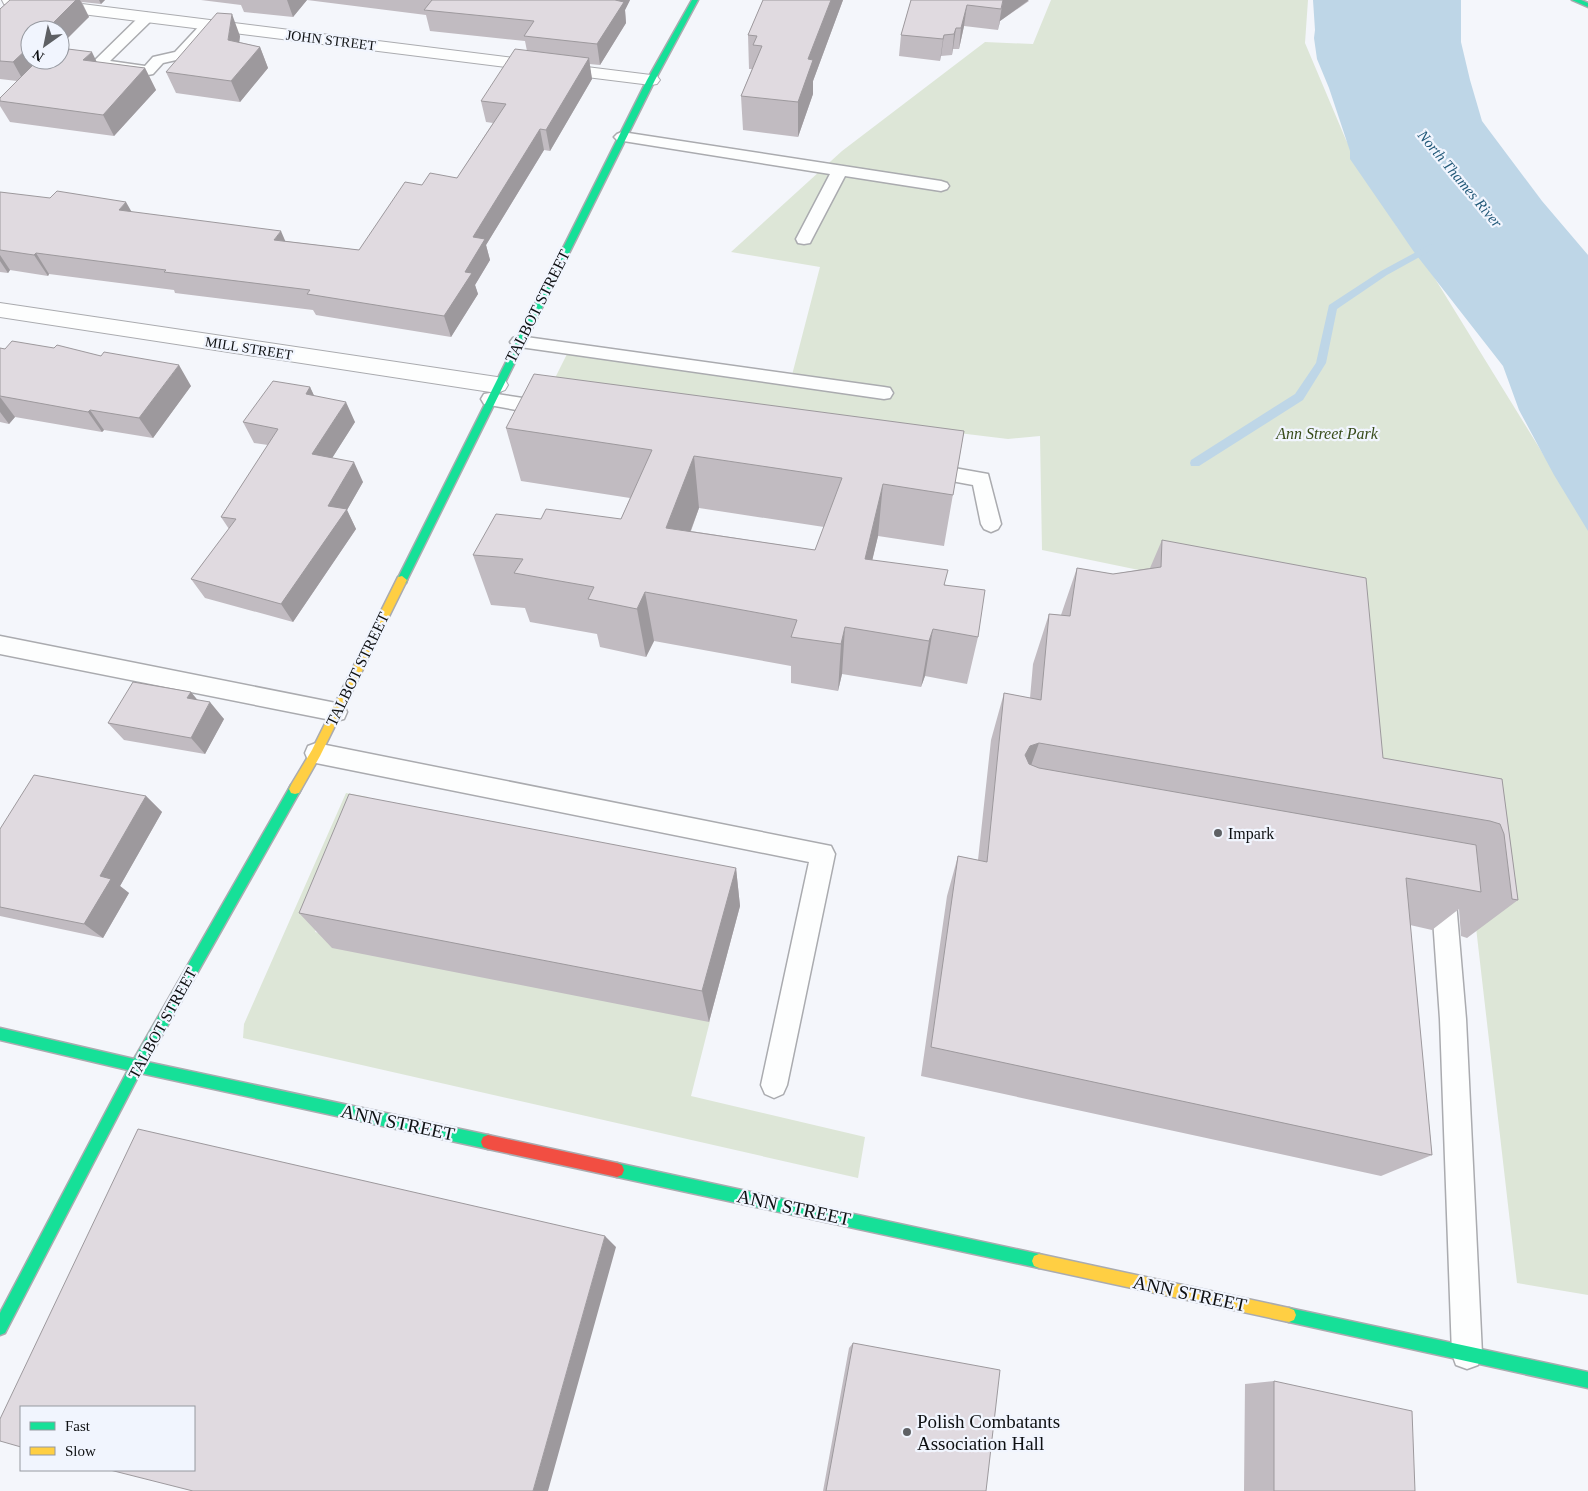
<svg xmlns="http://www.w3.org/2000/svg" width="1588" height="1491" font-family="'Times New Roman',serif">
  <rect width="100%" height="100%" fill="#f4f6fb"/>
  <path fill="#dde6d7" d="M 1051,0 L 1308,0 L 1305,43 L 1346,140 L 1397,227 L 1434,277 L 1588,527 L 1588,1295 L 1517,1283 L 1462,806 L 1352,786 L 1342,612 L 1042,550 L 1040,436 L 1008,439 L 552,384 L 569,350 L 792,375 L 820,267 L 731,252 L 842,151 L 985,42 L 1033,44 Z
    M 346,793 L 368,797 L 315,932 L 710,1021 L 691,1096 L 865,1137 L 858,1178 L 243,1038 L 244,1024 Z"/>
  <path fill="#bed6e7" d="M 1313,0 L 1461,0 L 1461,42 L 1470,80 L 1482,121 L 1542,201 L 1588,255 L 1588,531 L 1554,475 L 1519,410 L 1503,366 L 1414,252 L 1350,159 L 1350,151 L 1329,88 L 1317,59 L 1314,38 L 1315,30 Z"/>
  <g fill="none" stroke-linecap="round" stroke-linejoin="round">
    <path fill="#bed6e7" fill-rule="evenodd" d="M 1431,244 L 1434,245 L 1434,249 L 1387,275 L 1337,309 L 1326,363 L 1303,400 L 1199,466 L 1191,466 L 1190,463 L 1191,460 L 1295,394 L 1316,363 L 1329,305 L 1381,271 Z"/>
    <defs>
      <path id="lane" d="M 147,13 L 154,17 L 152,20 L 110,61 L 145,66 L 153,57 L 175,52 L 203,22 L 208,21 L 215,25 L 185,58 L 163,63 L 153,74 L 148,75 L 94,67 L 92,64 L 94,61 L 142,14 Z
        M 622,132 L 941,181 L 947,183 L 949,186 L 947,189 L 941,191 L 845,176 L 812,239 L 810,243 L 804,244 L 798,243 L 796,239 L 830,174 L 617,140 L 614,137 L 617,134 Z
        M 519,336 L 884,387 L 890,388 L 893,393 L 890,398 L 884,399 L 513,346 L 510,342 L 513,338 Z
        M 490,393 L 549,402 L 556,404 L 558,409 L 556,414 L 549,416 L 484,404 L 481,399 L 484,394 Z
        M 926,463 L 988,474 L 1001,524 L 998,529 L 991,532 L 984,529 L 981,524 L 973,485 L 919,475 L 916,470 L 919,465 Z
        M 0,636 L 336,703 L 344,705 L 347,712 L 344,719 L 336,721 L 0,654 Z
        M 316,743 L 831,846 L 835,854 L 787,1085 L 783,1094 L 774,1098 L 765,1094 L 761,1085 L 809,862 L 316,763 L 308,760 L 305,753 L 308,746 Z
        M 1443,879 L 1452,882 L 1455,890 L 1466,1019 L 1482,1354 L 1478,1365 L 1467,1369 L 1456,1365 L 1452,1354 L 1440,1019 L 1431,890 L 1434,882 Z"/>
      <path id="street" d="M 2,0 L 50,0 L 651,75 L 657,76 L 660,80 L 657,84 L 651,85 L 10,5 L 4,4 Z
        M 0,303 L 497,377 L 505,380 L 508,385 L 505,390 L 497,393 L 0,317 Z"/>
      <path id="fast" d="M 692,0 L 698,0 L 655,80 L 407,580 L 406,583 L 398,583 L 397,580 L 647,80 Z
        M 1572,0 L 1581,0 L 1588,3 L 1588,7 Z
        M 295,784 L 299,785 L 301,789 L 299,793 L 147,1062 L 488,1135 L 493,1137 L 495,1142 L 493,1147 L 488,1149 L 140,1073 L 5,1333 L 0,1335 L 0,1313 L 128,1070 L 0,1040 L 0,1028 L 134,1059 L 291,785 Z
        M 617,1163 L 1039,1254 L 1044,1256 L 1046,1261 L 1044,1266 L 1039,1268 L 617,1177 L 612,1175 L 610,1170 L 612,1165 Z
        M 1289,1308 L 1588,1372 L 1588,1388 L 1289,1322 L 1284,1320 L 1282,1315 L 1284,1310 Z"/>
      <path id="slow" d="M 402,576 L 407,580 L 320,756 L 299,793 L 295,794 L 291,793 L 289,789 L 291,785 L 312,750 L 398,577 Z
        M 1039,1254 L 1289,1308 L 1294,1310 L 1296,1315 L 1294,1320 L 1289,1322 L 1039,1268 L 1034,1266 L 1032,1261 L 1034,1256 Z"/>
      <path id="jam" d="M 488,1135 L 617,1163 L 622,1165 L 624,1170 L 622,1175 L 617,1177 L 488,1149 L 483,1147 L 481,1142 L 483,1137 Z"/>
    </defs>
    <use href="#lane" stroke="#aaabaf" stroke-width="3"/>
    <use href="#street" stroke="#aaabaf" stroke-width="2"/>
    <use href="#fast" stroke="#aaabaf" stroke-width="3"/>
    <use href="#slow" stroke="#aaabaf" stroke-width="3"/>
    <use href="#jam" stroke="#aaabaf" stroke-width="3"/>
    <use href="#lane" fill="#fdfefe" fill-rule="evenodd"/>
    <use href="#street" fill="#fdfefe" fill-rule="evenodd"/>
    <use href="#fast" fill="#16e098" fill-rule="evenodd"/>
    <use href="#slow" fill="#ffcf43" fill-rule="evenodd"/>
    <use href="#jam" fill="#f24e42" fill-rule="evenodd"/>
  </g>
  <path fill="#c1bbc1" fill-rule="evenodd" d="M 10,0 L 105,0 L 101,4 L 82,2 L 89,17 L 30,60 L 97,62 L 145,68 L 156,90 L 114,136 L 10,122 L 0,106 L 0,98 L 17,81 L 0,79 L 0,9 Z
    M 201,0 L 630,0 L 625,10 L 626,23 L 600,65 L 589,64 L 592,79 L 550,151 L 544,150 L 486,245 L 490,260 L 475,285 L 478,294 L 451,337 L 316,315 L 313,310 L 175,293 L 174,290 L 49,274 L 48,276 L 10,270 L 8,273 L 0,272 L 0,192 L 132,212 L 285,241 L 359,250 L 422,185 L 457,178 L 493,123 L 486,122 L 481,101 L 527,51 L 525,41 L 430,31 L 426,15 L 307,0 L 293,17 L 244,12 L 241,5 Z
    M 763,0 L 843,0 L 813,81 L 813,94 L 798,137 L 743,130 L 741,96 L 752,69 L 749,69 L 748,35 Z
    M 911,0 L 1029,1 L 1000,21 L 998,30 L 964,26 L 959,49 L 953,49 L 952,55 L 941,56 L 940,61 L 899,56 L 901,35 Z
    M 240,36 L 239,42 L 260,47 L 268,68 L 240,102 L 176,93 L 166,72 Z
    M 0,348 L 191,386 L 153,438 L 104,430 L 102,432 L 15,417 L 9,424 L 0,422 Z
    M 310,387 L 314,396 L 355,422 L 332,458 L 363,482 L 347,510 L 356,529 L 293,622 L 205,598 L 191,579 L 229,529 L 221,517 L 268,445 L 254,443 L 243,422 Z
    M 506,428 L 964,431 L 944,546 L 878,536 L 872,560 L 946,585 L 978,637 L 967,684 L 925,676 L 921,687 L 842,674 L 838,691 L 791,683 L 791,666 L 654,641 L 646,657 L 600,647 L 597,634 L 530,622 L 525,608 L 491,605 L 473,555 L 541,519 L 621,519 L 630,498 L 521,481 ZM 699,508 L 824,527 L 815,550 L 691,531 Z
    M 1162,540 L 1383,758 L 1502,779 L 1518,900 L 1467,938 L 1461,936 L 1459,909 L 1432,930 L 1410,925 L 1432,1155 L 1381,1176 L 921,1076 L 947,896 L 958,856 L 978,860 L 991,740 L 1004,693 L 1030,698 L 1033,664 L 1049,614 L 1061,615 L 1077,568 L 1113,574 L 1150,568 Z
    M 197,700 L 224,719 L 205,754 L 124,740 L 108,723 Z
    M 146,796 L 162,812 L 120,886 L 129,893 L 103,938 L 0,916 L 0,829 Z
    M 736,868 L 740,906 L 709,1022 L 332,948 L 299,913 Z
    M 853,1343 L 986,1491 L 823,1491 L 849,1348 Z
    M 1274,1381 L 1415,1491 L 1244,1491 L 1245,1384 Z"/>
  <path fill="#9d999d" d="M 76,0 L 80,0 L 89,17 L 60,46 L 60,30 L 46,30 Z
    M 99,0 L 105,0 L 101,4 Z
    M 287,0 L 307,0 L 293,17 Z
    M 615,0 L 630,0 L 625,10 L 626,23 L 600,65 L 597,44 Z
    M 831,0 L 843,0 L 813,81 L 813,94 L 798,137 L 798,102 L 808,59 Z
    M 1003,0 L 1029,0 L 1000,21 L 998,30 Z
    M 967,5 L 964,26 L 959,49 L 961,28 Z
    M 232,14 L 240,36 L 237,61 L 228,40 Z
    M 956,28 L 953,49 L 952,55 L 954,34 Z
    M 944,35 L 941,56 L 940,61 L 943,39 Z
    M 30,46 L 30,60 L 46,60 L 24,82 L 13,62 Z
    M 260,47 L 268,68 L 240,102 L 231,81 Z
    M 92,52 L 102,73 L 83,60 Z
    M 589,58 L 592,79 L 550,151 L 546,130 Z
    M 145,68 L 156,90 L 114,136 L 103,115 Z
    M 540,129 L 544,150 L 486,245 L 490,260 L 475,285 L 478,294 L 451,337 L 444,316 L 465,272 L 473,237 Z
    M 126,202 L 138,223 L 119,210 Z
    M 281,231 L 290,252 L 274,240 Z
    M 36,253 L 49,274 L 48,276 L 34,255 Z
    M 0,255 L 10,270 L 8,273 L 0,261 Z
    M 179,365 L 191,386 L 153,438 L 139,418 Z
    M 310,387 L 320,408 L 306,394 Z
    M 0,397 L 15,417 L 9,424 L 0,412 Z
    M 346,402 L 355,422 L 322,474 L 312,454 Z
    M 90,410 L 104,430 L 102,432 L 88,412 Z
    M 694,456 L 699,508 L 673,578 L 666,528 Z
    M 354,462 L 363,482 L 347,510 L 356,529 L 293,622 L 281,604 L 328,506 Z
    M 883,484 L 878,536 L 861,608 L 865,559 Z
    M 645,592 L 654,641 L 646,657 L 637,609 Z
    M 845,627 L 842,674 L 838,691 L 841,644 Z
    M 933,629 L 925,676 L 921,687 L 929,641 Z
    M 191,692 L 205,709 L 187,698 Z
    M 210,702 L 224,719 L 205,754 L 191,738 Z
    M 1039,743 L 1023,788 L 1025,755 L 1030,746 Z
    M 146,796 L 162,812 L 120,886 L 129,893 L 103,938 L 84,924 L 100,876 Z
    M 736,868 L 740,906 L 709,1022 L 702,991 Z
    M 605,1236 L 616,1247 L 548,1491 L 533,1491 Z"/>
  <path fill="#e0dae0" stroke="#9d999d" fill-rule="evenodd" d="M 10,0 L 76,0 L 46,30 L 30,30 L 30,46 L 13,62 L 0,61 L 0,9 Z
    M 432,0 L 615,0 L 624,2 L 597,44 L 524,36 L 534,21 L 424,10 Z
    M 763,0 L 831,0 L 808,59 L 813,60 L 798,102 L 741,96 L 762,46 L 753,45 L 757,36 L 748,35 Z
    M 911,0 L 1003,0 L 1001,9 L 967,5 L 961,28 L 956,28 L 954,34 L 944,35 L 943,39 L 901,35 Z
    M 217,13 L 232,14 L 228,40 L 260,47 L 231,81 L 166,72 Z
    M 60,48 L 92,52 L 83,60 L 145,68 L 103,115 L 0,101 L 0,98 L 38,60 L 60,60 Z
    M 515,49 L 589,58 L 546,130 L 540,129 L 473,237 L 485,239 L 465,272 L 472,273 L 444,316 L 307,294 L 310,290 L 164,272 L 166,270 L 36,253 L 34,255 L 0,250 L 0,192 L 50,198 L 57,191 L 126,202 L 119,210 L 281,231 L 274,240 L 359,250 L 405,182 L 422,185 L 430,173 L 457,178 L 506,104 L 481,101 Z
    M 12,341 L 54,348 L 57,345 L 101,356 L 104,352 L 179,365 L 139,418 L 90,410 L 88,412 L 0,396 L 0,348 L 5,349 Z
    M 534,374 L 964,431 L 953,495 L 883,484 L 865,559 L 948,570 L 944,585 L 985,590 L 978,637 L 933,629 L 929,641 L 845,627 L 841,644 L 791,637 L 797,620 L 645,592 L 637,609 L 588,599 L 594,587 L 514,573 L 523,559 L 473,555 L 496,514 L 541,519 L 546,509 L 621,519 L 652,450 L 506,428 ZM 694,456 L 842,478 L 815,550 L 666,528 Z
    M 273,381 L 310,387 L 306,394 L 346,402 L 312,454 L 354,462 L 328,506 L 347,509 L 281,604 L 191,579 L 236,519 L 221,517 L 278,429 L 243,422 Z
    M 1162,540 L 1366,578 L 1383,758 L 1502,779 L 1518,900 L 1512,899 L 1504,834 L 1500,824 L 1490,821 L 1039,743 L 1030,746 L 1025,755 L 1029,764 L 1039,768 L 1476,845 L 1481,892 L 1406,878 L 1432,1155 L 931,1047 L 958,856 L 987,862 L 1004,693 L 1041,700 L 1049,614 L 1070,616 L 1077,568 L 1113,574 L 1161,567 Z
    M 133,682 L 191,692 L 187,698 L 210,702 L 191,738 L 108,723 Z
    M 34,775 L 146,796 L 100,876 L 111,879 L 84,924 L 0,907 L 0,829 Z
    M 349,794 L 736,868 L 702,991 L 299,913 Z
    M 138,1129 L 605,1236 L 533,1491 L 193,1491 L 110,1470 L 194,1470 L 194,1407 L 21,1407 L 21,1447 L 0,1441 L 0,1419 Z
    M 853,1343 L 1000,1370 L 986,1491 L 826,1491 Z
    M 1274,1381 L 1412,1411 L 1415,1491 L 1274,1491 Z"/>
  <g fill="#5e6064" stroke="#f1f5fe" stroke-width="2">
    <circle cx="1218" cy="833" r="5"/>
    <circle cx="907" cy="1432" r="5"/>
  </g>
  <g text-anchor="middle" stroke-width="4.5" stroke-linejoin="round" paint-order="stroke">
    <g font-size="14" fill="#0e1012" stroke="#f1f5fe">
      <text transform="translate(331 40) rotate(7)" y="5">JOHN STREET</text>
      <text transform="translate(249 348) rotate(9)" y="5">MILL STREET</text>
    </g>
    <g font-size="15" font-style="italic" fill="#215878" stroke="#f1f5fe">
      <text transform="translate(1460 179) rotate(50)" y="5">North Thames River</text>
    </g>
    <g font-size="16" fill="#0e1012" stroke="#f1f5fe">
      <text transform="translate(537 306) rotate(-63)" y="6">TALBOT STREET</text>
      <text transform="translate(357 669) rotate(-64)" y="6">TALBOT STREET</text>
      <text transform="translate(162 1023) rotate(-61)" y="6">TALBOT STREET</text>
    </g>
    <g font-size="16" font-style="italic" fill="#374b19" stroke="#f1f5fe">
      <text x="1327" y="439">Ann Street Park</text>
    </g>
    <g font-size="16" fill="#0e1012" stroke="#f1f5fe" text-anchor="start">
      <text x="1228" y="839">Impark</text>
    </g>
    <g font-size="19" fill="#0e1012" stroke="#f1f5fe">
      <text transform="translate(398 1122) rotate(12)" y="7">ANN STREET</text>
      <text transform="translate(794 1207) rotate(12)" y="7">ANN STREET</text>
      <text transform="translate(1190 1293) rotate(12)" y="7">ANN STREET</text>
    </g>
    <g font-size="19" fill="#0e1012" stroke="#f1f5fe" text-anchor="start">
      <text x="917" y="1428">Polish Combatants<tspan x="917" dy="22">Association Hall</tspan></text>
    </g>
  </g>
  <rect x="20" y="1406" width="175" height="65" fill="#f1f5fe" stroke="#9699a0"/>
  <rect x="30" y="1422" width="25" height="8" fill="#16e098" stroke="#9699a0"/>
  <text x="65" y="1431" font-size="15" fill="#0e1012">Fast</text>
  <rect x="30" y="1447" width="25" height="8" fill="#ffcf43" stroke="#9699a0"/>
  <text x="65" y="1456" font-size="15" fill="#0e1012">Slow</text>
  <g transform="translate(45 45) rotate(213)"><circle r="24" fill="#f1f5fe" stroke="#9699a0"/>
  <path d="M0-4L9 19L0 12L-9 19Z" fill="#5e6064"/>
  <text y="-8" font-size="14" font-weight="bold" text-anchor="middle" fill="#0e1012">N</text>
  </g>
</svg>
